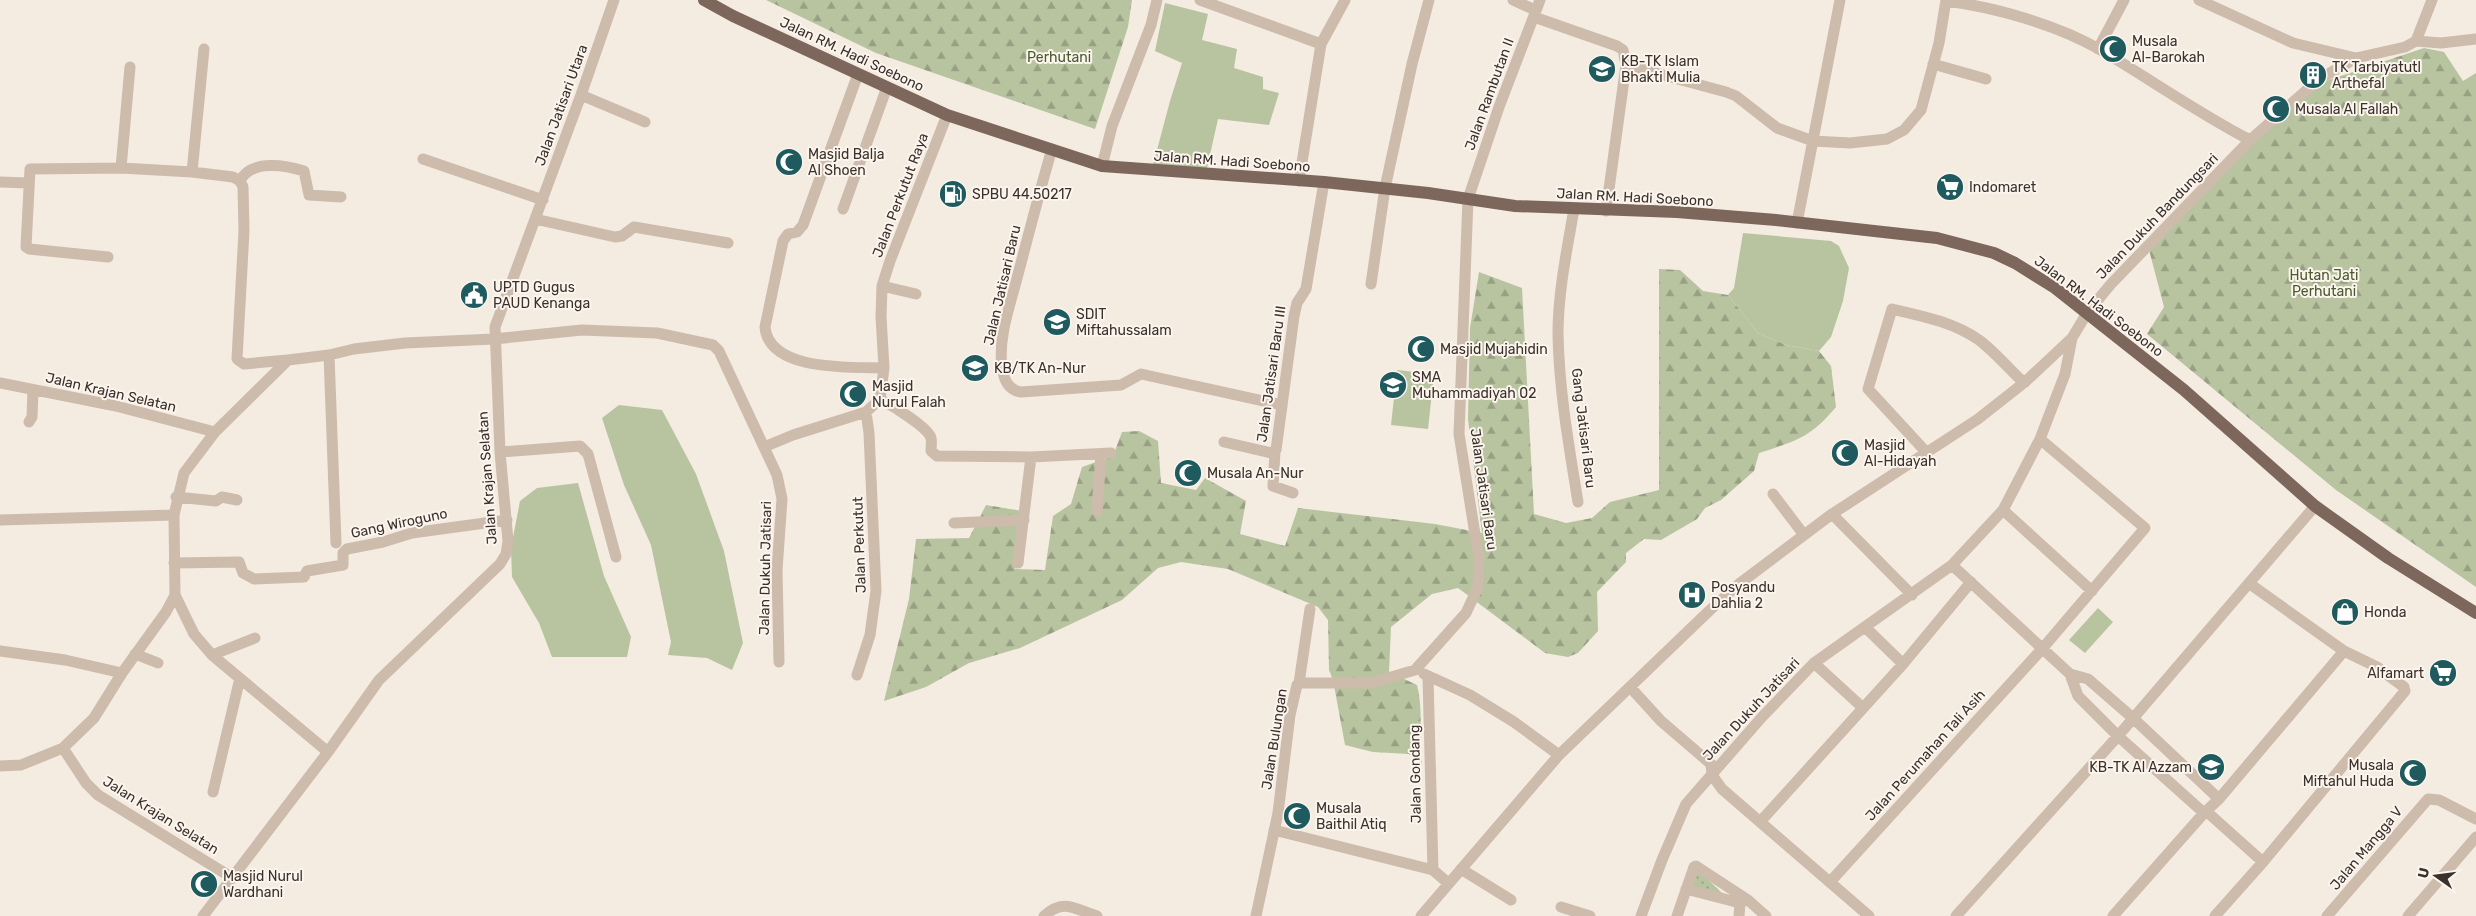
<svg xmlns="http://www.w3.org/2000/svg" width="2476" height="916" font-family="Rubik,sans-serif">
  <defs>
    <pattern id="forest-firs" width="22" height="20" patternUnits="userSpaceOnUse" patternTransform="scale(1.25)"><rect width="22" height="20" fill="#b8c4a0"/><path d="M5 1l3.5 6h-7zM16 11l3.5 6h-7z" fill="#97a083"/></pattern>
    <pattern id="park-dots" width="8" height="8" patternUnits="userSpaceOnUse" patternTransform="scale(1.25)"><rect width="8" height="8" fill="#b8c4a0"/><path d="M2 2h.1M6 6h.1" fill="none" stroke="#97a083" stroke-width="1.8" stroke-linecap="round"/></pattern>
  </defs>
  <rect width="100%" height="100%" fill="#f4ebe1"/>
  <path fill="#b8c4a0" d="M 1165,3 L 1208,14 L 1202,40 L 1237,49 L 1234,68 L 1263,77 L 1263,89 L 1279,93 L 1269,125 L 1218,119 L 1207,168 L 1153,165 L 1170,101 L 1182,63 L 1155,51 Z
    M 1743,233 L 1831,241 L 1839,246 L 1849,268 L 1843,301 L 1831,337 L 1819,351 L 1786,345 L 1758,333 L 1728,295 L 1734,288 Z
    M 1397,370 L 1434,374 L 1428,429 L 1391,425 Z
    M 619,405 L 662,410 L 696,474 L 724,551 L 743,643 L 732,670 L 707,658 L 668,655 L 671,642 L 651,545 L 624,485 L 602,418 Z
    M 578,483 L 604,576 L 631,637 L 627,657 L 552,657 L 539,623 L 512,577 L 511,548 L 520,501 L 537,488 Z
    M 2098,608 L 2113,622 L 2085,653 L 2069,640 Z"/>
  <path fill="url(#forest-firs)" d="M 766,0 L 1132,0 L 1128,27 L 1095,129 L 876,53 Z
    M 2424,48 L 2444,52 L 2463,81 L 2476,73 L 2476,587 L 2336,490 L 2147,334 L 2164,307 L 2148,246 L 2264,127 L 2317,84 Z
    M 1659,269 L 1680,270 L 1703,291 L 1728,295 L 1758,333 L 1786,345 L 1819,351 L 1831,366 L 1836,407 C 1810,438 1796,441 1759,453 L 1754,471 L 1721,500 L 1705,508 L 1697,519 L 1661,540 L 1644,539 L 1626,553 L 1626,562 L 1597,592 L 1598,631 L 1578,653 L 1568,657 L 1545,653 L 1458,588 L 1432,594 L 1391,627 L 1389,672 L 1417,685 C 1424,711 1418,739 1422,765 L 1409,754 L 1373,752 L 1345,745 L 1333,680 L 1329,670 L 1328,620 L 1318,607 L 1228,569 L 1181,562 L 1158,568 L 1122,600 L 1020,648 L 969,663 L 926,687 L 884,701 L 909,599 L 916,539 L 969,538 L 986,505 L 1022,511 L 1015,569 L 1045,570 L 1053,516 L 1071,504 L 1082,467 L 1113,456 L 1122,432 L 1139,431 L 1158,441 L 1161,483 L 1196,490 L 1205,478 L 1246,501 L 1240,534 L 1285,546 L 1298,508 L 1435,524 L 1482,533 L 1468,419 L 1470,328 L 1479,272 L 1522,288 L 1534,514 L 1566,523 L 1592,518 L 1610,502 L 1659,490 Z"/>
  <path fill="url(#park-dots)" d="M 1695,867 L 1724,895 L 1689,887 Z"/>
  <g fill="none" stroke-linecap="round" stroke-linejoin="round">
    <path stroke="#cdbbac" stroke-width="11" d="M 1200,0 L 1321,44
      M 1513,0 L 1535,10
      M 2199,0 L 2293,43 L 2356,58
      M 1946,1 C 1995,7 2057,25 2099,49 C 2150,79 2198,113 2250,140
      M 1534,17 L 1617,46 L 1623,50 L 1626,65 L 1726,92 L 1736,96 L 1777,128 L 1813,141 L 1850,143 L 1887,139 L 1904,130 L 1921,110 L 1939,43 L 1946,0
      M 2416,41 L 2441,43 L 2476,39
      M 2098,49 L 2124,0
      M 1933,64 L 1986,79
      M 858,74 L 803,225 L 797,232 L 788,234 L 783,241 L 765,327 C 769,372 852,367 884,368
      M 581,95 L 645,122
      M 1052,149 C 1039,193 1028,237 1016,282 C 1009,308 998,340 1002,367 C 1004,380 1008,390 1021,392 L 1121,385 L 1141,374 L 1282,405
      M 423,159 L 543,200
      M 1102,166 L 1112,126 L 1151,25 L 1157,0
      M 121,168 L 130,67
      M 192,172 L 204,49
      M 240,181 C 251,159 285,165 304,171 L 309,195 L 341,197
      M 1299,181 L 1321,44 L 1345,0
      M 0,182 L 28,183
      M 843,209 L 887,87
      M 1574,209 C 1567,250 1558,292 1558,334 C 1559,390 1569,447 1578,502
      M 1606,211 L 1626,65
      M 535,219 L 615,237 L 622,236 L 634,227 L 728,243
      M 1797,223 L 1840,0
      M 108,257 L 29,249 L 26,247 L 30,169 L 121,168 L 192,172 L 233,177 L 240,181 L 243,187 L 244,231 L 237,359 L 244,364 L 288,360
      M 1371,284 L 1385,188 L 1412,64 L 1429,0
      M 882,286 L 916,294
      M 329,355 L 336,543
      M 0,383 L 116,406 L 215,432
      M 880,399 C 891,405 928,427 931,438 C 932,442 931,447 931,451 L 937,456 L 1031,457 L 1111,453
      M 29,422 L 32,417 L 33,390
      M 1224,442 L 1271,453 L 1276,450 L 1294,316 L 1297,303 L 1306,289 L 1324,182
      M 764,447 L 793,435 L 866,412 L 880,399 L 884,368 L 881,317 L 882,286 L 890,261 L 947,115
      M 500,452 L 580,446 L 588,454 L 616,557
      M 1275,452 L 1273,486 L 1293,493
      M 1927,453 L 1868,389 L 1892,309 C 1922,316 1953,322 1979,340 C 1995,352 2009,369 2024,383
      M 1773,494 L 1804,535
      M 176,497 L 216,501 L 222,497 L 237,500
      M 2003,510 L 2092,591
      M 1097,511 L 1101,454
      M 1832,514 L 1912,595
      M 0,520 L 174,515
      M 954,523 L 1024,520
      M 174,563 L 239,562 L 243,573 L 254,579 L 304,577 L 307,571 L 343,565 L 343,553 L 347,549 L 383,542 L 412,533 L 507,520
      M 1018,563 L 1031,457
      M 1952,565 L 2070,674 L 2088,679 L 2134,719 L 2219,799
      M 175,595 L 194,634 L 212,655 L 328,752
      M 1865,627 L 1903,664
      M 0,651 L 65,660 L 122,673
      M 135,654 L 158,663
      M 212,655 L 255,638
      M 1814,663 L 1862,707
      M 1424,674 L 1470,695 L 1514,722 L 1559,755
      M 2070,674 L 2078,696 L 2118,736 L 2204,813
      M 857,675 L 870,635 L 876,591 L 869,433 L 866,412
      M 1428,677 L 1433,870
      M 1299,683 L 1310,609
      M 1630,687 L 1661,721 L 1711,764 L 1712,775 L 1722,789 L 1869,916
      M 63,748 L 86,783 L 98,795 L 231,877
      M 0,766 L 21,765 L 63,748 L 94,718 L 122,673 L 166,612 L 175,595 L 174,515 L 184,473 L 215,432 L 288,360 L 329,355 L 354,349 L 405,343 L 494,339 L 582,330 L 657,333 L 713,345 L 719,351 L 777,475 L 782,499 L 777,570 L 779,662
      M 213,792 L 240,678
      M 2206,811 L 2263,862 L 2405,691 L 2404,687 L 2377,667 L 2344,651 L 2250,584
      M 1760,822 L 1903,664 L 1971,582
      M 1274,830 L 1433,870 L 1448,883
      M 1461,869 L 1511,900
      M 1830,882 L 2042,649 L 2145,528 L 2040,439
      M 1686,889 L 1740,903
      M 1561,907 L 1590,916
      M 203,916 L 328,752 L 379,680 L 500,564 L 506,554 L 508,541 L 500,452 L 495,327 L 581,95 L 614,0
      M 1044,916 C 1064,898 1074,909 1097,916
      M 1256,916 L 1278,813 L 1290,715 L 1297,685 L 1299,683 L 1371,683 L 1415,670 L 1466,613 L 1478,587 L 1479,559 L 1459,434 L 1468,199 L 1499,107 L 1540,0
      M 1421,916 L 1559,755 L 1709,611 L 1739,584 L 1832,514 L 1978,419 L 2025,382 L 2072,338 L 2087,313 L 2111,284 L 2250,140 L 2318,80 L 2356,58 L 2405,47 L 2416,41 L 2432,0
      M 1641,916 L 1662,860 L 1686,804 L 1762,717 L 1814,663 L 1952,565 L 2003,510 L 2040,439 L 2065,374 L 2072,338
      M 1677,916 L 1694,867 L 1696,866 L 1748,900 L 1766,916
      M 1739,916 L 1740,903 L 1746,900
      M 1956,916 L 2118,736 L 2315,506
      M 2113,916 L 2204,813 L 2219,799 L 2344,651
      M 2215,916 L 2263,862
      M 2327,916 L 2428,799 L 2439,800 L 2476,819
      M 2408,916 L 2476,837"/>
    <path stroke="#7d675c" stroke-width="12" d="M 704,0 L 733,16 L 947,115 L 1102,166 L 1324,182 L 1428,193 L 1515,206 L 1677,212 L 1776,220 L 1937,238 L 1994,253 L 2015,263 L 2055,288 L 2184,390 L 2315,506 L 2388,558 L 2476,613"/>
  </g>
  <defs>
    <symbol id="mosque-disc" viewBox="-11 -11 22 22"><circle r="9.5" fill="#1f5a5e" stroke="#fbf5ee"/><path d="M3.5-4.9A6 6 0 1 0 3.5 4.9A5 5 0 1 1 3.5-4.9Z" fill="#fff"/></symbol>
    <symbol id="school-disc" viewBox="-11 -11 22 22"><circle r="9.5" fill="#1f5a5e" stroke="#fbf5ee"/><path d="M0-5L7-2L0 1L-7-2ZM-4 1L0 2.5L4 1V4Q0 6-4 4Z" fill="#fff"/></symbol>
    <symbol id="building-disc" viewBox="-11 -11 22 22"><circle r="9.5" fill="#1f5a5e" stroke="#fbf5ee"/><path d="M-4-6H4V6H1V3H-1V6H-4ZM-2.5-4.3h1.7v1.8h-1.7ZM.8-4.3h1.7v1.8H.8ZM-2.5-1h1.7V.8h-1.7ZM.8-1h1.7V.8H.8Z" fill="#fff"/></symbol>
    <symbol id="supermarket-disc" viewBox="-11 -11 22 22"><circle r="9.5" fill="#1f5a5e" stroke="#fbf5ee"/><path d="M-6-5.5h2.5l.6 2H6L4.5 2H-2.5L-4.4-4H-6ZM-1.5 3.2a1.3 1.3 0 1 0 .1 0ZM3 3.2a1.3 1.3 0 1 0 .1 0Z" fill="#fff"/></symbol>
    <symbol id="fuel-disc" viewBox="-11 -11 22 22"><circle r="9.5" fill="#1f5a5e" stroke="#fbf5ee"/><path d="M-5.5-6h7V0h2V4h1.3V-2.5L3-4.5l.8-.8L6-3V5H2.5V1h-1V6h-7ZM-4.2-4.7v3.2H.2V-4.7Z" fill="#fff"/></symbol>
    <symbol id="civic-disc" viewBox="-11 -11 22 22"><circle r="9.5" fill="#1f5a5e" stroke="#fbf5ee"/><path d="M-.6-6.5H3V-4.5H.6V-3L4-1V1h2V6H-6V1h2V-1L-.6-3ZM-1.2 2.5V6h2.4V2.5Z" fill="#fff"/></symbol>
    <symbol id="hospital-disc" viewBox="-11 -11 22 22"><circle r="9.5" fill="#1f5a5e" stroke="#fbf5ee"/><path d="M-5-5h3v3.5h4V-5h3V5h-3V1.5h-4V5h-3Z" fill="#fff"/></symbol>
    <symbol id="shop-disc" viewBox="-11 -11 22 22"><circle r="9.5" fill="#1f5a5e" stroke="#fbf5ee"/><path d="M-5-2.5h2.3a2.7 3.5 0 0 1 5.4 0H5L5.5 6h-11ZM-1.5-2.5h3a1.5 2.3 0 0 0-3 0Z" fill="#fff"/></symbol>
  </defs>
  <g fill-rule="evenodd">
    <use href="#mosque-disc" x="2097" y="33" width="32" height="32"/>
    <use href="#school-disc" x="1586" y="53" width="32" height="32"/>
    <use href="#building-disc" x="2297" y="59" width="32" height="32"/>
    <use href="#mosque-disc" x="2260" y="93" width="32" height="32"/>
    <use href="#mosque-disc" x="773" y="146" width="32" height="32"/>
    <use href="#supermarket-disc" x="1934" y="171" width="32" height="32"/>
    <use href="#fuel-disc" x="937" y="178" width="32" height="32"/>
    <use href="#civic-disc" x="458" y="279" width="32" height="32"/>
    <use href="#school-disc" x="1041" y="306" width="32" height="32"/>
    <use href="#mosque-disc" x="1405" y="333" width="32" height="32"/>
    <use href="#school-disc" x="959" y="352" width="32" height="32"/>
    <use href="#school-disc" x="1377" y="369" width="32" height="32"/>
    <use href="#mosque-disc" x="837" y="378" width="32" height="32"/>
    <use href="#mosque-disc" x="1829" y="437" width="32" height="32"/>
    <use href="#mosque-disc" x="1172" y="457" width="32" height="32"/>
    <use href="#hospital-disc" x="1676" y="579" width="32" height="32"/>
    <use href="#shop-disc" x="2329" y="596" width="32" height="32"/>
    <use href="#supermarket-disc" x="2427" y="657" width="32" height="32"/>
    <use href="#school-disc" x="2195" y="751" width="32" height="32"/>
    <use href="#mosque-disc" x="2397" y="757" width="32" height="32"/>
    <use href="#mosque-disc" x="1281" y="800" width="32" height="32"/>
    <use href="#mosque-disc" x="188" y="868" width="32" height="32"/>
  </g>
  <g text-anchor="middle" stroke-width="4" stroke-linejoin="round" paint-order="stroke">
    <g font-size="14" fill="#3b302b" stroke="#fbf5ee" text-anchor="start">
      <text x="2132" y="46">Musala<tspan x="2132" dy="16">Al-Barokah</tspan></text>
      <text x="1621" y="66">KB-TK Islam<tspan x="1621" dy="16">Bhakti Mulia</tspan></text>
      <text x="2332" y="72">TK Tarbiyatutl<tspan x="2332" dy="16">Arthefal</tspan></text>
      <text x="2295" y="114">Musala Al Fallah</text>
      <text x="808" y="159">Masjid Balja<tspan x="808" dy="16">Al Shoen</tspan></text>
      <text x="1969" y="192">Indomaret</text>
      <text x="972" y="199">SPBU 44.50217</text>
      <text x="493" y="292">UPTD Gugus<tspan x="493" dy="16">PAUD Kenanga</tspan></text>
      <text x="1076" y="319">SDIT<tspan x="1076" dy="16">Miftahussalam</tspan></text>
      <text x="1440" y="354">Masjid Mujahidin</text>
      <text x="994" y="373">KB/TK An-Nur</text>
      <text x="1412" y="382">SMA<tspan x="1412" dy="16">Muhammadiyah 02</tspan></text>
      <text x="872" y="391">Masjid<tspan x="872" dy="16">Nurul Falah</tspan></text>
      <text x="1864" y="450">Masjid<tspan x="1864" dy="16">Al-Hidayah</tspan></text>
      <text x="1207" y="478">Musala An-Nur</text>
      <text x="1711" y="592">Posyandu<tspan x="1711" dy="16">Dahlia 2</tspan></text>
      <text x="2364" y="617">Honda</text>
      <text x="2424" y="678" text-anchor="end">Alfamart</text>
      <text x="2394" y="770" text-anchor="end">Musala<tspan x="2394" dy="16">Miftahul Huda</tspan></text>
      <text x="2192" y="772" text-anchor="end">KB-TK Al Azzam</text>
      <text x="1316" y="813">Musala<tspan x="1316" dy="16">Baithil Atiq</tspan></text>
      <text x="223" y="881">Masjid Nurul<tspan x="223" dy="16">Wardhani</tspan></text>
    </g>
    <g font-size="14" fill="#3b302b" stroke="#fbf5ee">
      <text transform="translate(852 54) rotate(25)" y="5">Jalan RM. Hadi Soebono</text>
      <text transform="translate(1489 94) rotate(-70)" y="5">Jalan Rambutan II</text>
      <text transform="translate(561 105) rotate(-70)" y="5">Jalan Jatisari Utara</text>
      <text transform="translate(1232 161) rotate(4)" y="5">Jalan RM. Hadi Soebono</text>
      <text transform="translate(900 195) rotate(-69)" y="5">Jalan Perkutut Raya</text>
      <text transform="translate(1635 197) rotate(3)" y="5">Jalan RM. Hadi Soebono</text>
      <text transform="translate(2157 216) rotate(-46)" y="5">Jalan Dukuh Bandungsari</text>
      <text transform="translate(1002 285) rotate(-77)" y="5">Jalan Jatisari Baru</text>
      <text transform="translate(2099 306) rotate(37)" y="5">Jalan RM. Hadi Soebono</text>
      <text transform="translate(1271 374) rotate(-82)" y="5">Jalan Jatisari Baru III</text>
      <text transform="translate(111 392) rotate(13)" y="5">Jalan Krajan Selatan</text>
      <text transform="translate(1584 428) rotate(83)" y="5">Gang Jatisari Baru</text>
      <text transform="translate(487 478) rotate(-94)" y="5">Jalan Krajan Selatan</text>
      <text transform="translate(1484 489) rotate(82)" y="5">Jalan Jatisari Baru</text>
      <text transform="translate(399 523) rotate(-12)" y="5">Gang Wiroguno</text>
      <text transform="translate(859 545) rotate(-92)" y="5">Jalan Perkutut</text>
      <text transform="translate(765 568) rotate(-89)" y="5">Jalan Dukuh Jatisari</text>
      <text transform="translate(1751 709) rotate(-47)" y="5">Jalan Dukuh Jatisari</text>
      <text transform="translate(1274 739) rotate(-81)" y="5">Jalan Bulungan</text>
      <text transform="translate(1925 755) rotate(-48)" y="5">Jalan Perumahan Tali Asih</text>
      <text transform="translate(1415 774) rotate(-91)" y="5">Jalan Gondang</text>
      <text transform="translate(161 815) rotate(32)" y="5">Jalan Krajan Selatan</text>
      <text transform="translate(2366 848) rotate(-50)" y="5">Jalan Mangga V</text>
    </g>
    <g font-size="14" fill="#4a5a2e" stroke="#fbf5ee">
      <text x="1059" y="62">Perhutani</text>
      <text x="2324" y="280">Hutan Jati<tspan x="2324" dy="16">Perhutani</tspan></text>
    </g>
  </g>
  <g transform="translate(2436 876) rotate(284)" stroke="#fbf5ee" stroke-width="4" paint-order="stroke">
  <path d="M0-4L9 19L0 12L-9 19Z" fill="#3b302b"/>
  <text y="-8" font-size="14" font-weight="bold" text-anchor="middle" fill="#3b302b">U</text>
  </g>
</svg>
